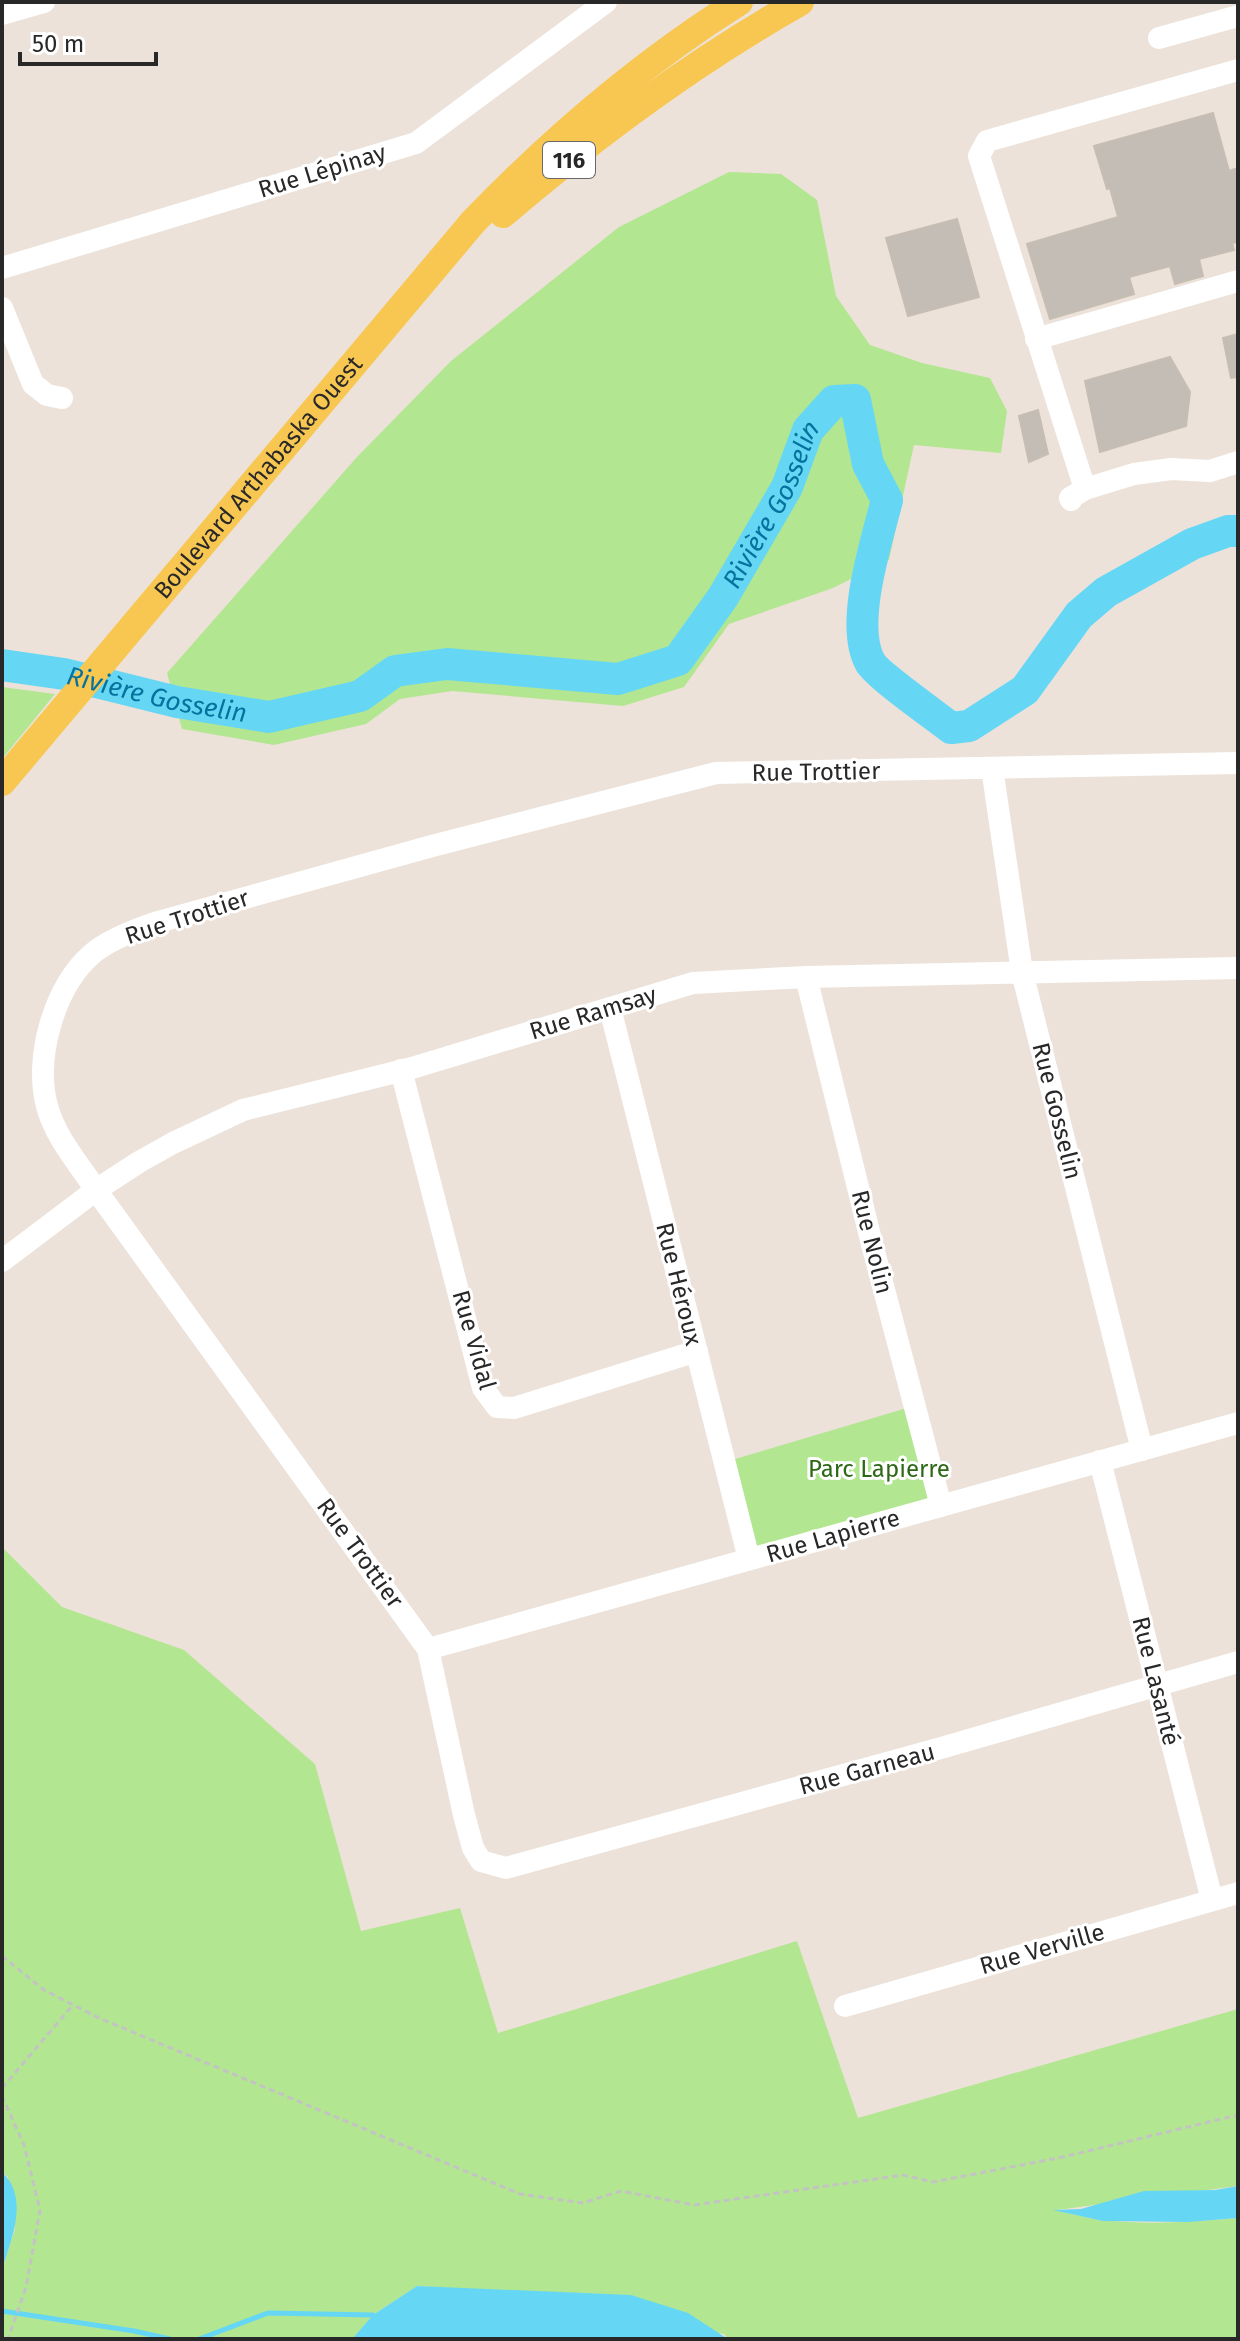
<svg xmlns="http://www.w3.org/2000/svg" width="1240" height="2341" font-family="'Fira Sans',sans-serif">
  <rect width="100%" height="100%" fill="#ece2d9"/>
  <path fill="#b3e691" d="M 729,172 L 781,174 L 817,200 L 836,296 L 870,345 L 922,363 L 990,378 L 1007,411 L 1001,453 L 914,445 L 889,560 L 833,588 L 729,624 L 684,687 L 623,706 L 452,691 L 400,699 L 366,724 L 274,745 L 182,729 L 167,673 L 357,457 L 451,361 L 619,227 Z
    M 2,687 L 55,694 L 2,759 Z
    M 917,1405 L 941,1506 L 749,1559 L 725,1462 Z
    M 2,1547 L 62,1607 L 184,1650 L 315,1764 L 361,1931 L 460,1908 L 498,2033 L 797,1941 L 858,2118 L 1238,2009 L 1238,2186 L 1057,2210 C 1114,2228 1178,2223 1238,2218 L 1238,2339 L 728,2339 L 724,2334 L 496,2291 L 417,2286 L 373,2315 L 352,2339 L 2,2339 L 2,2270 L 15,2229 L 8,2177 L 2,2172 Z"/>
  <path fill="#65d7f5" d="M 2,2172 C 30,2198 11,2240 2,2270 Z
    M 1238,2186 L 1238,2218 L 1188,2222 L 1103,2221 L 1053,2210 L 1081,2209 L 1144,2191 L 1215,2190 Z
    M 417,2286 L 631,2295 L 688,2313 L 728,2339 L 352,2339 L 373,2315 Z"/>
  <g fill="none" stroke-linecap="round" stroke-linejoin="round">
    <path stroke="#65d7f5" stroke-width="5" d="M 2,2311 L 134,2331 L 170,2339
      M 199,2339 L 268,2313 L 373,2315"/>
    <path stroke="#65d7f5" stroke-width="32" id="s1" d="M 2,665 L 64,674 L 177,702 L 269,717 L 360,696 L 395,671 L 447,664 L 618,679 L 678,660 L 723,597 L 787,487 L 808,430 L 834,401 L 855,400 L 868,464 L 887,500 C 877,540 849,624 870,662 C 876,674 936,716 951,728 L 969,726 L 1025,690 L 1079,615 L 1106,592 L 1192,544 L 1228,531 L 1238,531"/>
  </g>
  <path fill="#c3bdb5" stroke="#c7beb3" stroke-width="2" d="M 1213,113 L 1229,171 L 1238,168 L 1238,242 L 1232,243 L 1234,250 L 1199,259 L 1203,276 L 1175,284 L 1170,266 L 1129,277 L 1134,294 L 1050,319 L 1027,244 L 1118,217 L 1110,188 L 1107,189 L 1094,146 Z
    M 957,219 L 979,297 L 908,316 L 886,238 Z
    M 1238,334 L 1238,377 L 1231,378 L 1223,338 Z
    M 1170,357 L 1190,392 L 1186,426 L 1100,452 L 1085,381 Z
    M 1038,410 L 1048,454 L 1029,462 L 1019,416 Z"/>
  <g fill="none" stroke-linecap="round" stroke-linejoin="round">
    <path stroke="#c3c3c3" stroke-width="3" stroke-dasharray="6 4" stroke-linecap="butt" d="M 2,1956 L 44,1990 L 99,2018 L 520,2194 L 583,2203 L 621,2191 L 694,2205 L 903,2175 L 933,2182 L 1063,2157 L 1238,2115
      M 2,2088 L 72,2006
      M 2,2096 L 24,2145 L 40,2210 L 26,2287 L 8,2339"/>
    <path stroke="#fff" stroke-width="22" d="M 2,14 L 44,2
      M 1159,38 L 1238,16
      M 2,268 L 416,143 L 606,2
      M 2,308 L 33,384 L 47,395 L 62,398
      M 1036,339 L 1238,281
      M 1085,489 L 979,156 L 987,141 L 1238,70
      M 1071,500 L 1070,498 L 1085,489 L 1134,474 L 1171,469 L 1210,471 L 1238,462
      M 1238,763 L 716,773 L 432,846 L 158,922 C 137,929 108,940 92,954 C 54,987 34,1058 47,1106 C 55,1137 79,1164 96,1190 L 428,1649 L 464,1815 L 473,1848 L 481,1861 L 506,1868 L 941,1748 L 1238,1662
      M 992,768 L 1022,972 L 1142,1450
      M 806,977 L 872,1244 L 941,1506
      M 610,1008 L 749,1559
      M 401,1070 L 483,1388 L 497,1407 L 514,1408 L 697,1351
      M 2,1261 L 96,1190 L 139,1162 L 173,1143 L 243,1110 L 412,1068 L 693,983 L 806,977 L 1238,968
      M 1100,1461 L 1212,1900
      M 428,1649 L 1238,1423
      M 845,2006 L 1238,1893"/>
    <g stroke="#f8c752" stroke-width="28">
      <path d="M 503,214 C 595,135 694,62 800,2"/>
      <path id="s2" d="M 2,782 L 473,222 C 552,140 642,63 739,2"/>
    </g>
  </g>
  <g text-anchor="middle" stroke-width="6" stroke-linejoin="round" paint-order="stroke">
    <rect fill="#fff" stroke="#686868" stroke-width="2" x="543" y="142" width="52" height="36" rx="6"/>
    <g font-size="22" font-weight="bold" fill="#282828">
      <text x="569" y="168">116</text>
    </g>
    <g font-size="24" fill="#282828" stroke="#fff">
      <text transform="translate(322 171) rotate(-17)" y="8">Rue Lépinay</text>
      <text dy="8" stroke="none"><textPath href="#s2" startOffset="398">Boulevard Arthabaska Ouest</textPath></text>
      <text transform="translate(816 772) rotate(-1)" y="8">Rue Trottier</text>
      <text transform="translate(187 917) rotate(-18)" y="8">Rue Trottier</text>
      <text transform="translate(593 1013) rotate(-17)" y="8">Rue Ramsay</text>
      <text transform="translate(1057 1111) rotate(76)" y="8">Rue Gosselin</text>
      <text transform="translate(872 1242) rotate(76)" y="8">Rue Nolin</text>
      <text transform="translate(679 1284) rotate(76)" y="8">Rue Héroux</text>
      <text transform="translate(474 1340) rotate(74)" y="8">Rue Vidal</text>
      <text transform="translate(833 1536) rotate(-16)" y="8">Rue Lapierre</text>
      <text transform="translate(360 1553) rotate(54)" y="8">Rue Trottier</text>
      <text transform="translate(1156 1681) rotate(76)" y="8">Rue Lasanté</text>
      <text transform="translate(867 1769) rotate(-15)" y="8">Rue Garneau</text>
      <text transform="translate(1042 1949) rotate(-16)" y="8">Rue Verville</text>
    </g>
    <g font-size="24" fill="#2c6815" stroke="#fff">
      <text x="879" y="1477">Parc Lapierre</text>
    </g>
    <g font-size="26" font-style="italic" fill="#06739e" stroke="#fff">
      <text dy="9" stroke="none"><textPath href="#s1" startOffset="878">Rivière Gosselin</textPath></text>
      <text dy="9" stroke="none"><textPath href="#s1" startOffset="158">Rivière Gosselin</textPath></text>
    </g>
  </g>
  <rect width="1240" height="2341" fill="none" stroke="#282828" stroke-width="8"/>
  <path d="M20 52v12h136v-12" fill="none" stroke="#282828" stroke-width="4"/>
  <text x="32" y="52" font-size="24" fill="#282828" stroke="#ffffff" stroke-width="6" paint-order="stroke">50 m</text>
</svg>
